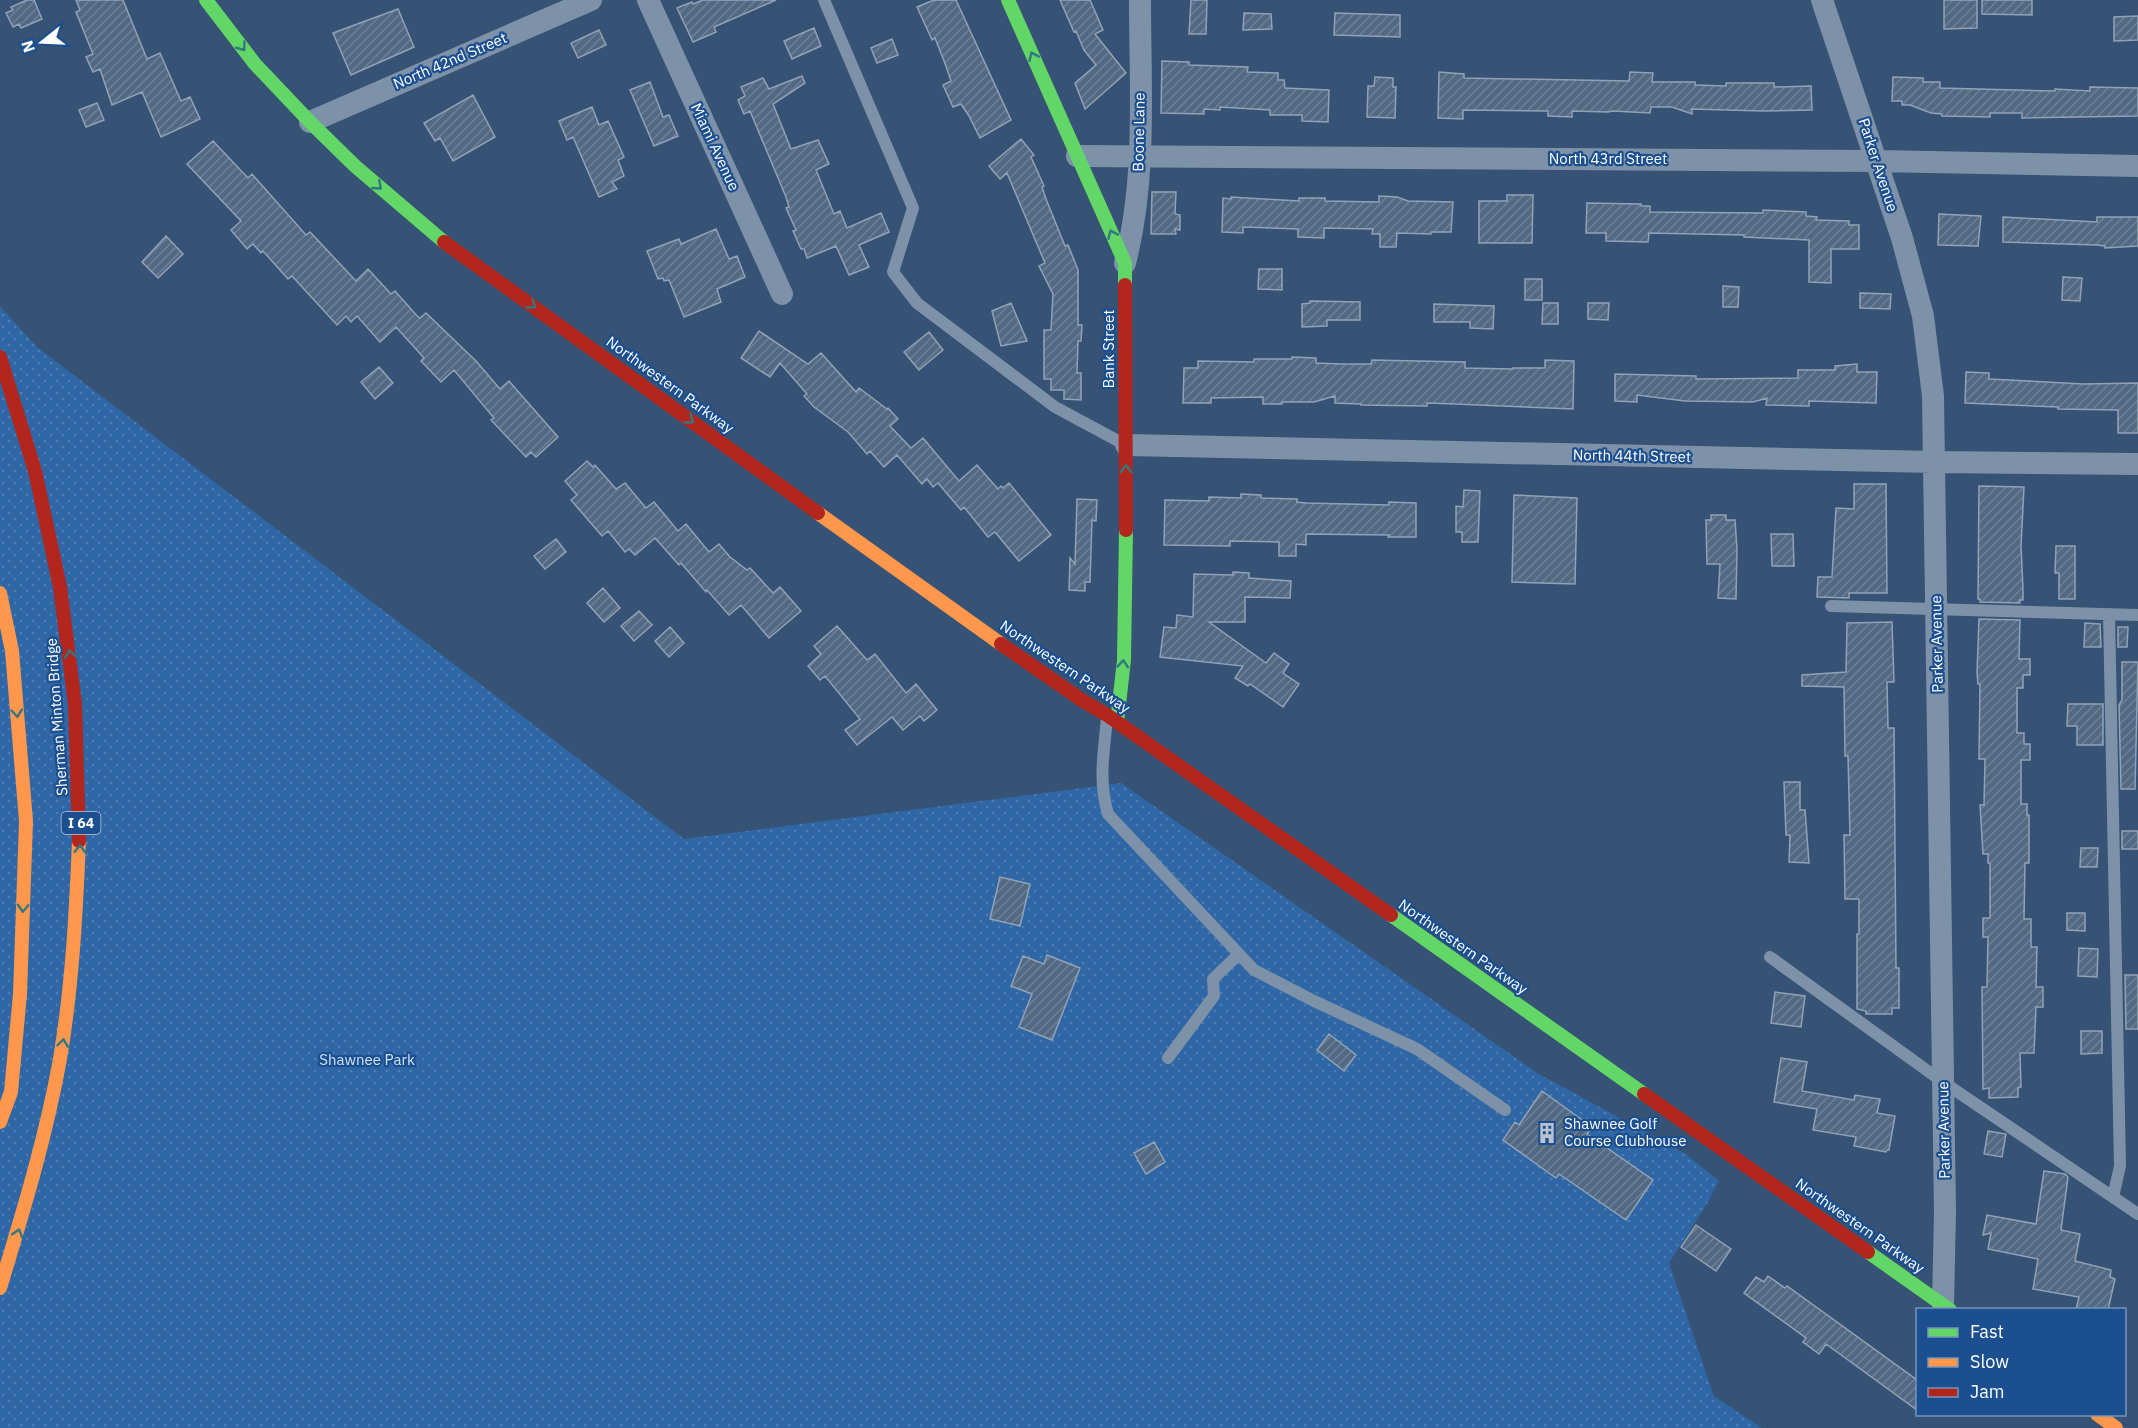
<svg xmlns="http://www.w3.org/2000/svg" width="2138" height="1428" font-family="'IBM Plex Sans',sans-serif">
  <defs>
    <pattern id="grass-dots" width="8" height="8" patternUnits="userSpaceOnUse" patternTransform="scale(1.5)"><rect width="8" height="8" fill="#2f66a5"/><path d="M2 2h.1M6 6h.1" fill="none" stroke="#4e7db2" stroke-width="1.8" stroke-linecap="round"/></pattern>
    <pattern id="building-hatch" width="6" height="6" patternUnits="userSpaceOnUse" patternTransform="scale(1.5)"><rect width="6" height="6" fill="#526984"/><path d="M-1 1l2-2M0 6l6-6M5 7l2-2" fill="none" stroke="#6c8096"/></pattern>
  </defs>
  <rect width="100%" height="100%" fill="#365274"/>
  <path fill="url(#grass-dots)" d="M 0,306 L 37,347 L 684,839 L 1121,783 L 1539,1074 L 1686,1154 L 1719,1181 L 1708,1202 L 1669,1263 L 1714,1396 L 1762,1428 L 0,1428 Z"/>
  <path fill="url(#building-hatch)" stroke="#92a2b6" stroke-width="1.5" d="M 27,0 L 34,0 L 42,19 L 21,28 L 19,24 L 13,27 L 6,13 L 13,10 L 11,7 Z
    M 76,0 L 123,0 L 147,59 L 160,53 L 181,101 L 190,97 L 200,119 L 161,137 L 142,92 L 112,105 L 100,69 L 93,72 L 86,57 L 93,54 L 76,12 L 80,10 Z
    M 703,0 L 776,0 L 714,27 L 716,32 L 693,42 L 677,8 L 692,2 L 693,4 Z
    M 934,0 L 956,0 L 1011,120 L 980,138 L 969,116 L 961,104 L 953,107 L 943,85 L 951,81 L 946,66 L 935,38 L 932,40 L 917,7 Z
    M 1060,0 L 1090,0 L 1103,30 L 1095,34 L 1126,73 L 1085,109 L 1075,83 L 1096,65 L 1084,50 L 1076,31 L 1074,32 Z
    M 1191,0 L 1207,0 L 1206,34 L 1189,34 Z
    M 1944,0 L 1977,0 L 1977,28 L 1944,29 Z
    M 1982,0 L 2032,0 L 2032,15 L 1982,14 Z
    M 398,9 L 414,47 L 351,75 L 333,33 Z
    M 1244,13 L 1271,14 L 1272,29 L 1243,30 Z
    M 1335,13 L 1400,15 L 1400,37 L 1334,35 Z
    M 2138,16 L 2138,40 L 2114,41 L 2114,17 Z
    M 814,28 L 821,46 L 792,59 L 784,41 Z
    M 599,30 L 606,45 L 578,58 L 571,43 Z
    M 892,39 L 898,55 L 877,63 L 871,48 Z
    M 1162,61 L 1189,62 L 1189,65 L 1248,67 L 1247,72 L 1278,73 L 1278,80 L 1284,80 L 1285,88 L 1329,90 L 1328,122 L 1302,121 L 1302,115 L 1270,115 L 1270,110 L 1220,107 L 1220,110 L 1204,109 L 1204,114 L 1161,113 Z
    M 1439,72 L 1464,74 L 1464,78 L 1629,81 L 1630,72 L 1653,73 L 1652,82 L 1695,82 L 1695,85 L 1726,86 L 1726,83 L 1774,83 L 1774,87 L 1811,86 L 1812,110 L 1763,111 L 1692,109 L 1692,114 L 1672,107 L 1651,107 L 1650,113 L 1613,111 L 1608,112 L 1572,111 L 1572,117 L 1548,116 L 1548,111 L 1463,110 L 1463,119 L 1438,118 Z
    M 802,76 L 805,83 L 773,104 L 791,149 L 818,140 L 829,164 L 816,170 L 834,214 L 840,211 L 847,228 L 881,213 L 889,232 L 859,245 L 869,267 L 849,275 L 836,246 L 807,258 L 804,249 L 801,249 L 793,231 L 796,230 L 786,208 L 789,207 L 786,197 L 750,111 L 744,114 L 738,100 L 745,96 L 741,87 L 763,78 L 769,89 Z
    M 1375,77 L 1393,78 L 1393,87 L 1396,87 L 1395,118 L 1367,117 L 1368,86 L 1374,86 Z
    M 1893,77 L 1923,78 L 1923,82 L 1940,82 L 1940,88 L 2055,91 L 2055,89 L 2090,91 L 2090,87 L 2138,88 L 2138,116 L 2022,118 L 2022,113 L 1990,113 L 1990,117 L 1942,116 L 1942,114 L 1931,113 L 1910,105 L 1902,105 L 1902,101 L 1892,101 Z
    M 650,82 L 663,117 L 669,115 L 678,136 L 654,146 L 630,90 Z
    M 473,95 L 495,137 L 453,161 L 440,138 L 435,141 L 424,123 Z
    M 97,103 L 104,120 L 86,127 L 79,110 Z
    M 592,107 L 599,125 L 608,121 L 624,157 L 618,160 L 624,176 L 612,182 L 617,189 L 599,197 L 573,137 L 567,140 L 559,121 Z
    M 1021,139 L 1034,155 L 1031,157 L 1044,186 L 1042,187 L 1046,199 L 1065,246 L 1068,245 L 1078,270 L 1078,325 L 1082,325 L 1081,341 L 1078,341 L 1077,373 L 1081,373 L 1081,400 L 1064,399 L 1064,390 L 1051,390 L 1051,379 L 1044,379 L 1044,330 L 1051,330 L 1053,294 L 1039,266 L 1045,263 L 1007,173 L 1000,179 L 989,166 Z
    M 213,141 L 248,178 L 252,174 L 306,235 L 310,232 L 356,281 L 368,269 L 391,294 L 395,291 L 418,317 L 420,318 L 426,313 L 476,361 L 500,389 L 509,381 L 558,437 L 536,457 L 531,452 L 526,457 L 491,420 L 494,418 L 454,370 L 441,382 L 421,361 L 424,358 L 396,327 L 380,342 L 357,316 L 351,322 L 346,316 L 337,325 L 292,276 L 288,279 L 263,251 L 261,253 L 253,244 L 247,249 L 231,230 L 241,221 L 187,164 Z
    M 1152,192 L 1176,192 L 1175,214 L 1180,215 L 1180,230 L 1175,229 L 1176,234 L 1151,234 Z
    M 1507,195 L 1533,195 L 1532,243 L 1479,243 L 1479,201 L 1507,201 Z
    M 1379,196 L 1397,197 L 1408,201 L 1453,202 L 1451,232 L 1431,232 L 1431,234 L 1397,233 L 1396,247 L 1380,247 L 1380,234 L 1372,234 L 1373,229 L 1324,228 L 1324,238 L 1298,237 L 1298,229 L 1243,227 L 1243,233 L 1222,232 L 1223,198 L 1231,199 L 1231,197 L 1299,201 L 1299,198 L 1325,198 L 1325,201 L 1379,202 Z
    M 1587,203 L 1641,204 L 1641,206 L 1650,206 L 1650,212 L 1763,213 L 1763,210 L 1806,212 L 1806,216 L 1817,217 L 1816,220 L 1849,221 L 1849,225 L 1859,225 L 1859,249 L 1831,249 L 1831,283 L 1809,282 L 1809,240 L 1744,237 L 1744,235 L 1649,233 L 1648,242 L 1606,241 L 1606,233 L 1586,233 Z
    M 1939,214 L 1981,216 L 1978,246 L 1938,245 Z
    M 2003,217 L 2097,222 L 2097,217 L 2138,217 L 2138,246 L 2105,248 L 2105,246 L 2097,245 L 2003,242 Z
    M 716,229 L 729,259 L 737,256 L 745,277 L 717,289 L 721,302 L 684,317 L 669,280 L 664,281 L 663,278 L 658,279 L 647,251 L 679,239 L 681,244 Z
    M 166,236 L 183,254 L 158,278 L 142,262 Z
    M 1259,269 L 1282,269 L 1282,290 L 1258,289 Z
    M 2063,277 L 2082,278 L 2080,301 L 2062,300 Z
    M 1525,279 L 1542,279 L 1542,300 L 1525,300 Z
    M 1723,286 L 1739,287 L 1738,307 L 1723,307 Z
    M 1860,293 L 1891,294 L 1890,309 L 1860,308 Z
    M 1310,301 L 1360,302 L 1360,320 L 1327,320 L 1327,326 L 1302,327 L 1302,304 L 1310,303 Z
    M 1011,303 L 1027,341 L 1001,346 L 992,311 Z
    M 1543,303 L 1558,303 L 1558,324 L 1542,324 Z
    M 1588,303 L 1609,303 L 1608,320 L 1588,319 Z
    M 1434,304 L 1494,306 L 1493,329 L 1470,328 L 1470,322 L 1434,322 Z
    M 759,331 L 808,364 L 821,353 L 856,392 L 859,388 L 887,409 L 888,408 L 898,419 L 890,426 L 911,448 L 923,438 L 959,481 L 977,465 L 998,489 L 1001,486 L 1003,488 L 1009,483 L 1051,535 L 1019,561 L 995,532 L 988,537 L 964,507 L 961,510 L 938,483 L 933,487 L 927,479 L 922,484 L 897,455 L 884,467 L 870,451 L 867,454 L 848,432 L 814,407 L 804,396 L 807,394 L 780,363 L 770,377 L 741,358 Z
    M 929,332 L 943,350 L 919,370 L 904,352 Z
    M 1292,357 L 1316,358 L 1316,363 L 1342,364 L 1371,364 L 1372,360 L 1465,362 L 1465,368 L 1513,369 L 1513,368 L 1545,368 L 1545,360 L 1574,361 L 1573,409 L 1455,404 L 1427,403 L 1427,406 L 1361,405 L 1361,404 L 1335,403 L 1335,396 L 1314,402 L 1282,402 L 1282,404 L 1263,404 L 1263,397 L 1211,398 L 1211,403 L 1183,403 L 1184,368 L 1198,368 L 1198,361 L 1254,362 L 1254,359 L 1292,359 Z
    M 1857,364 L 1857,372 L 1877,372 L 1876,403 L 1809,401 L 1809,406 L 1766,405 L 1767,398 L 1753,402 L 1685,401 L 1637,395 L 1637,402 L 1615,401 L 1615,374 L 1696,376 L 1696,379 L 1798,378 L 1798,370 L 1835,370 L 1835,366 Z
    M 379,367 L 393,383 L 375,399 L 361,382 Z
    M 1966,372 L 1989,373 L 1989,379 L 2084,384 L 2138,383 L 2138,433 L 2118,433 L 2118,410 L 2058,409 L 2058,407 L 1965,403 Z
    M 587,461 L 593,467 L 595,465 L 616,489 L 625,483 L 646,508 L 654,502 L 678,531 L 686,524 L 709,552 L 719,544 L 730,557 L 747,570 L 750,568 L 773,593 L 780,587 L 801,611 L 769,638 L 741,605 L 729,615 L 707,590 L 706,592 L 681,563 L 679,565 L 655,538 L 635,555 L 629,549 L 625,552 L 608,531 L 602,536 L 571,500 L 577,495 L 565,481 Z
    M 1854,484 L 1886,484 L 1887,593 L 1849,593 L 1849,598 L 1817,597 L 1818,577 L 1832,577 L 1836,508 L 1854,509 Z
    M 1979,486 L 2024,487 L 2021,546 L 2023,590 L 2023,600 L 2020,600 L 2020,603 L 1980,602 L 1980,599 L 1978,599 Z
    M 1464,490 L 1480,491 L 1478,542 L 1462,542 L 1462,532 L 1456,532 L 1456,506 L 1463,507 Z
    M 1241,494 L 1261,495 L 1261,498 L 1297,499 L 1297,502 L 1306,503 L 1389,505 L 1389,502 L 1416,503 L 1416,537 L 1388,537 L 1389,535 L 1306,534 L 1306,545 L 1296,544 L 1296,556 L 1279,556 L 1279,542 L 1230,541 L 1230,546 L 1164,545 L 1165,500 L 1209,501 L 1209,497 L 1241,498 Z
    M 1514,495 L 1577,498 L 1575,584 L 1512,582 Z
    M 1077,499 L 1097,500 L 1096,521 L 1092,520 L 1090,582 L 1085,582 L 1085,591 L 1069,590 L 1070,558 L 1075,564 Z
    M 1711,515 L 1726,515 L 1726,520 L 1735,520 L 1737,549 L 1736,599 L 1718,598 L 1720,564 L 1707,564 L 1706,520 L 1711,520 Z
    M 1771,534 L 1793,534 L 1794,566 L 1772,566 Z
    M 556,539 L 566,552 L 545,569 L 534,556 Z
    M 2056,546 L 2075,546 L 2075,599 L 2059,599 L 2059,573 L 2055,573 Z
    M 1233,572 L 1249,573 L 1249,578 L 1291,581 L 1290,598 L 1245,597 L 1245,622 L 1209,622 L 1266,663 L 1274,653 L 1289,664 L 1283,673 L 1299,684 L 1283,707 L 1250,684 L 1248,686 L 1235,678 L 1243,666 L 1160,657 L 1164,627 L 1176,628 L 1177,615 L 1193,617 L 1194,574 L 1233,575 Z
    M 603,588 L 620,608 L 604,622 L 587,603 Z
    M 639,611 L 652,625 L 634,641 L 621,626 Z
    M 1979,619 L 2020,620 L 2019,659 L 2030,659 L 2030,675 L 2023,675 L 2023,688 L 2017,688 L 2017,733 L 2024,733 L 2024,744 L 2030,744 L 2030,760 L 2021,760 L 2021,804 L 2027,804 L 2027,815 L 2029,815 L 2029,863 L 2025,863 L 2024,919 L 2031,919 L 2031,947 L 2037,947 L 2036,987 L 2043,987 L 2043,1007 L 2036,1007 L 2034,1053 L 2020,1053 L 2021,1087 L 2018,1088 L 2018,1097 L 1989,1098 L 1989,1088 L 1983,1089 L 1982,987 L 1987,987 L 1988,937 L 1983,937 L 1983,918 L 1990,918 L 1990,863 L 1988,863 L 1988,854 L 1983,854 L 1981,821 L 1980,805 L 1984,805 L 1985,759 L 1979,759 L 1980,684 L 1978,684 L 1977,673 Z
    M 1892,622 L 1894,682 L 1887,682 L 1888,728 L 1894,728 L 1896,968 L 1899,968 L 1899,1008 L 1892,1008 L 1892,1014 L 1866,1014 L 1866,1011 L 1857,1009 L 1857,934 L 1859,934 L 1859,899 L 1845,899 L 1844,835 L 1850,835 L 1848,756 L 1845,756 L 1844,687 L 1802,686 L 1802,675 L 1846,672 L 1847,623 Z
    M 2085,623 L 2100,624 L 2101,647 L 2084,647 Z
    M 837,626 L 867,660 L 875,654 L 906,693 L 916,684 L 937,710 L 924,721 L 920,716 L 903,730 L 892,717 L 857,745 L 845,730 L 860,719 L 825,676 L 820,680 L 808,666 L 821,654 L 814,646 Z
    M 670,627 L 684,643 L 669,657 L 655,641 Z
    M 2118,627 L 2128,627 L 2127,647 L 2118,647 Z
    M 2122,662 L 2138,662 L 2135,789 L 2121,789 L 2119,705 L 2122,700 Z
    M 2068,704 L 2103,704 L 2103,745 L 2077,745 L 2077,726 L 2067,726 Z
    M 1784,782 L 1800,782 L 1800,810 L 1805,810 L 1809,863 L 1789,862 L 1790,835 L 1786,835 Z
    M 2122,831 L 2138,831 L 2138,849 L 2122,849 Z
    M 2081,848 L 2098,848 L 2097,867 L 2080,867 Z
    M 1000,877 L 1030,884 L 1020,926 L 990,919 Z
    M 2067,913 L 2085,913 L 2085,931 L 2067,930 Z
    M 2079,948 L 2098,949 L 2097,977 L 2078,976 Z
    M 1047,955 L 1080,968 L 1052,1040 L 1019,1027 L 1032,994 L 1011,986 L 1023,956 L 1044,964 Z
    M 2125,975 L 2138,975 L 2138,1029 L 2126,1029 Z
    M 1775,992 L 1805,996 L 1801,1027 L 1771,1023 Z
    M 2081,1031 L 2102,1031 L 2102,1053 L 2081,1054 Z
    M 1329,1034 L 1356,1055 L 1344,1071 L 1317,1050 Z
    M 1781,1058 L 1807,1062 L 1802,1091 L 1854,1100 L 1855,1095 L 1880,1099 L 1877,1113 L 1895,1116 L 1889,1150 L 1887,1150 L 1886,1152 L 1854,1146 L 1856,1137 L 1813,1130 L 1817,1109 L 1774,1102 Z
    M 1542,1091 L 1592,1127 L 1587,1134 L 1653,1180 L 1626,1220 L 1559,1174 L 1556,1178 L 1503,1140 L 1515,1122 L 1519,1125 Z
    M 1988,1131 L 2006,1134 L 2002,1157 L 1984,1154 Z
    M 1154,1142 L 1165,1162 L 1146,1174 L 1134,1153 Z
    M 2044,1171 L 2065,1174 L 2068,1177 L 2061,1230 L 2080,1234 L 2075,1261 L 2111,1270 L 2110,1277 L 2115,1279 L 2108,1310 L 2076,1310 L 2079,1297 L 2033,1289 L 2038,1259 L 1988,1249 L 1991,1233 L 1983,1235 L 1987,1215 L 2036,1224 Z
    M 1696,1225 L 1731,1249 L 1716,1271 L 1681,1247 Z
    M 1768,1276 L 1785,1288 L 1787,1286 L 1917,1380 L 1917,1410 L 1826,1344 L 1819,1354 L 1803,1342 L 1806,1338 L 1744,1293 L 1756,1277 L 1764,1282 Z"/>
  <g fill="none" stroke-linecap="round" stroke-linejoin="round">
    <path stroke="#7d92a8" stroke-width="12" d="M 824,0 L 913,208 L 893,272 L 917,303 L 1055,407 L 1122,443
      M 1831,606 L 2138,615
      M 2109,614 L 2120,1166 L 2113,1197
      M 1107,718 C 1104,752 1098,780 1108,814 L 1254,970 L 1314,1001 L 1417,1049 L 1505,1110
      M 1770,957 L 1943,1082 L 2138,1214
      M 1168,1058 L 1214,996 L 1213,979 L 1239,954"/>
    <path stroke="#7d92a8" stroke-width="22" d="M 648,0 L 782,294
      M 1822,0 L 1902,238 L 1923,316 L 1933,396 L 1945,1212 L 1943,1305
      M 310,122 L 591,0
      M 1077,156 L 1877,161 L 2138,166
      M 1125,263 C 1147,178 1140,87 1140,0
      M 1126,445 L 1935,462 L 2138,464"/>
    <path stroke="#63d668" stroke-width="14" d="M 206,0 L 255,64 L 310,122 L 355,166 L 444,242
      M 1008,0 L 1125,263 L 1125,285
      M 1117,722 L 1124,660 L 1126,530
      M 1391,915 L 1644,1094
      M 1868,1252 L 1950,1310"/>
    <path stroke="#ff974d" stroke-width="14" d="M 818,513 L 1001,644
      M 0,593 L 12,651 L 26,821 L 20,994 L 11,1092 L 0,1122
      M 0,1288 C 23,1212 46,1137 60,1059 C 72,987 76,914 79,841
      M 2097,1414 L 2116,1428"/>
    <path stroke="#b3261e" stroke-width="14" d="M 444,242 L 818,513
      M 1125,285 L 1126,530
      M 0,357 L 35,471 L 60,587 L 75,704 L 79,841
      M 1001,644 L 1083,701 L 1107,715 L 1391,915
      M 1644,1094 L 1868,1252"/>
  </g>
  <defs><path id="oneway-chevron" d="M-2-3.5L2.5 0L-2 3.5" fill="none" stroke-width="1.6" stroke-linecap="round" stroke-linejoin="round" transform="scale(1.5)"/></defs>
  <g stroke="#317883">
    <use href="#oneway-chevron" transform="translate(242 47) rotate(53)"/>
    <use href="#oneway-chevron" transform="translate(1033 56) rotate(-114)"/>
    <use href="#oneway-chevron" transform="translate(378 186) rotate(41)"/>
    <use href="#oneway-chevron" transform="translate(1112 234) rotate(-114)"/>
    <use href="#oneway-chevron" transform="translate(532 305) rotate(36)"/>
    <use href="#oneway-chevron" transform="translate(690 420) rotate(36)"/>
    <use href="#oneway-chevron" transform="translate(1126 469) rotate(-90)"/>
    <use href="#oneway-chevron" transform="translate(70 654) rotate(-97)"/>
    <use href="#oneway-chevron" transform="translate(1123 664) rotate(-86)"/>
    <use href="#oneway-chevron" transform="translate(17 713) rotate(85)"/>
    <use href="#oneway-chevron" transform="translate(80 849) rotate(-88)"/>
    <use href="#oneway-chevron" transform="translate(23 908) rotate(92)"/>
    <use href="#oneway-chevron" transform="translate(63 1043) rotate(-82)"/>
    <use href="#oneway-chevron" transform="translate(18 1233) rotate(-73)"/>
  </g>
  <defs>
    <symbol id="building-bare" viewBox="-9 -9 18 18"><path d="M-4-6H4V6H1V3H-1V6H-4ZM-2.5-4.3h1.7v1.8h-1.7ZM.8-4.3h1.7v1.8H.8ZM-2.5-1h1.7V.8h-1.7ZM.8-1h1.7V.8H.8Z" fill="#b9c2ce" stroke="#1b4f8f" stroke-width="2.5" paint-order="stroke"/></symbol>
  </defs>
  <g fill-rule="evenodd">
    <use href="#building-bare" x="1532" y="1118" width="30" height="30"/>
  </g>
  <g text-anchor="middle" stroke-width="4.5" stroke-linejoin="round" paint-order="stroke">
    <rect fill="#1b4f8f" stroke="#bbcadd" stroke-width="1.5" x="61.5" y="812" width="39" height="22" rx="4.5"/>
    <g font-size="14" font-weight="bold" fill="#fff">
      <text x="81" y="828">I 64</text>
    </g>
    <g font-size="15" fill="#fff" stroke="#1b4f8f">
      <text transform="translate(450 61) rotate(-23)" y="5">North 42nd Street</text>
      <text transform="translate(1139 132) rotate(-89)" y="5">Boone Lane</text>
      <text transform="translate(715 147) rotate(65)" y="5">Miami Avenue</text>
      <text x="1608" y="164">North 43rd Street</text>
      <text transform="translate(1878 165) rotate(72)" y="5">Parker Avenue</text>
      <text transform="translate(1109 349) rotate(-90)" y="5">Bank Street</text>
      <text transform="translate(670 385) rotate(36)" y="5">Northwestern Parkway</text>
      <text transform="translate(1632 456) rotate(1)" y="5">North 44th Street</text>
      <text transform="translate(1937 644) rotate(-91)" y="5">Parker Avenue</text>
      <text transform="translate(1065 667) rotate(34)" y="5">Northwestern Parkway</text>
      <text transform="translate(57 717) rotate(-94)" y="5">Sherman Minton Bridge</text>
      <text transform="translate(1463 947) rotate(35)" y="5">Northwestern Parkway</text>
      <text transform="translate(1944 1130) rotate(-91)" y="5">Parker Avenue</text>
      <text transform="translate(1860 1226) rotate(35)" y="5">Northwestern Parkway</text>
    </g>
    <g font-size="15" fill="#cfe3fa" stroke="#1b4f8f">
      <text x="367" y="1065">Shawnee Park</text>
    </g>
    <g font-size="15" fill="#fff" stroke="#1b4f8f" text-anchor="start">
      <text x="1564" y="1129">Shawnee Golf<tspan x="1564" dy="17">Course Clubhouse</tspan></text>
    </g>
  </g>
  <rect x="1916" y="1308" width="210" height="108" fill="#1b4f8f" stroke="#7695bc" stroke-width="1.5"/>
  <rect x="1928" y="1328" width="30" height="9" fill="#63d668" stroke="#7695bc" stroke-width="1.5"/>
  <text x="1970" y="1338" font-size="18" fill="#ffffff">Fast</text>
  <rect x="1928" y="1358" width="30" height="9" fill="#ff974d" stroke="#7695bc" stroke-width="1.5"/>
  <text x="1970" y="1368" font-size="18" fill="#ffffff">Slow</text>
  <rect x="1928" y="1388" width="30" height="9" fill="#b3261e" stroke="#7695bc" stroke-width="1.5"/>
  <text x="1970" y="1398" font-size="18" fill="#ffffff">Jam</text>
  <g transform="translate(42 42) rotate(252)" stroke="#1b4f8f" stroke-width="4.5" paint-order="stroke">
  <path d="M0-4.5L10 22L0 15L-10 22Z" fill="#ffffff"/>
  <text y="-9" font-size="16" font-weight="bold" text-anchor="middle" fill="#ffffff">N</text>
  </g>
</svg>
